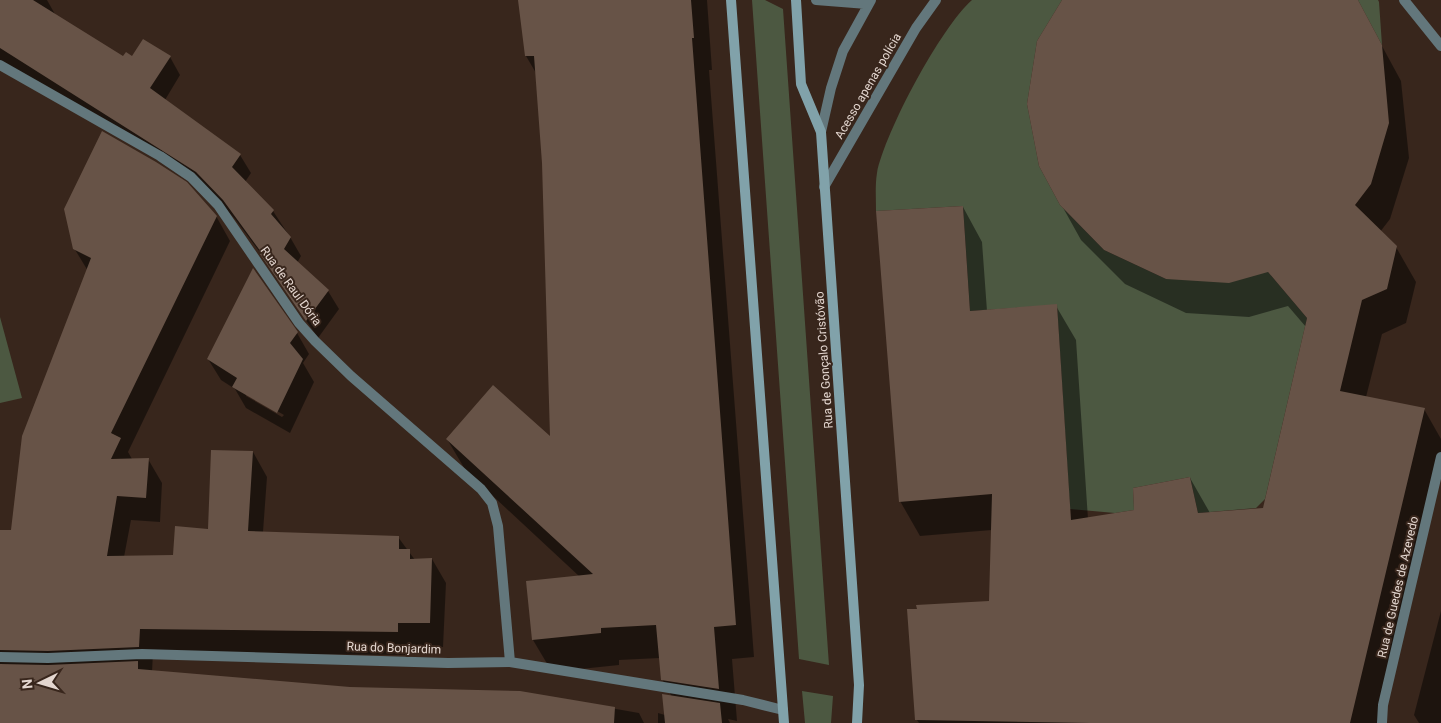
<svg xmlns="http://www.w3.org/2000/svg" width="1441" height="723" font-family="Roboto,sans-serif">
  <rect width="100%" height="100%" fill="#38261c"/>
  <path fill="#4c5841" d="M 752,0 L 765,0 L 783,9 L 829,665 L 799,659 Z
    M 972,0 L 1062,0 L 1037,41 L 1027,104 L 1039,166 L 1060,205 L 1104,250 L 1166,279 L 1268,272 L 1307,318 L 1265,499 L 1256,508 L 1198,513 L 1190,477 L 1133,488 L 1134,510 L 1115,513 L 1070,509 L 1057,305 L 970,311 L 963,206 L 876,211 C 876,199 875,185 877,173 C 885,132 941,27 972,0 Z
    M 1358,0 L 1378,0 L 1379,2 L 1382,45 Z
    M 0,317 L 22,398 L 0,403 Z
    M 802,691 L 833,696 L 831,723 L 805,723 Z"/>
  <path fill="#0007" fill-rule="evenodd" d="M 0,0 L 47,0 L 56,16 L 123,58 L 170,57 L 180,75 L 165,100 L 240,155 L 251,173 L 245,182 L 273,211 L 290,237 L 301,256 L 297,263 L 328,291 L 339,309 L 318,338 L 262,255 L 235,219 L 207,190 L 0,60 Z
    M 521,0 L 707,0 L 712,70 L 709,70 L 754,657 L 732,659 L 737,721 L 728,719 L 730,723 L 658,723 L 658,713 L 665,715 L 672,697 L 662,679 L 660,658 L 619,660 L 619,665 L 552,672 L 533,640 L 580,577 L 466,471 L 447,439 L 552,439 L 543,162 L 536,73 L 526,56 Z
    M 1063,0 L 1357,0 L 1401,81 L 1409,158 L 1390,219 L 1380,232 L 1396,247 L 1416,282 L 1406,323 L 1382,334 L 1366,397 L 1424,409 L 1441,439 L 1441,456 L 1378,723 L 919,723 L 917,720 L 990,602 L 992,530 L 920,536 L 900,501 L 963,207 L 982,242 L 987,311 L 1056,306 L 1076,340 L 1088,519 L 1135,511 L 1190,478 L 1210,513 L 1264,509 L 1306,327 L 1288,306 L 1249,317 L 1186,313 L 1125,284 L 1081,240 L 1061,204 Z
    M 216,216 L 230,241 L 128,452 L 132,459 L 148,459 L 162,483 L 160,522 L 131,520 L 124,557 L 174,556 L 209,530 L 253,452 L 267,477 L 263,532 L 398,537 L 415,560 L 432,559 L 446,583 L 443,647 L 411,647 L 411,655 L 153,653 L 152,672 L 350,688 L 520,692 L 639,713 L 644,723 L 0,723 L 0,531 L 12,531 L 88,271 L 74,248 Z
    M 297,333 L 309,354 L 303,363 L 314,382 L 290,433 L 246,408 L 235,389 L 221,380 L 208,359 ZM 246,393 L 284,415 L 282,417 L 246,396 Z
    M 1441,611 L 1441,723 L 1419,723 L 1414,715 Z"/>
  <path fill="#675347" d="M 0,0 L 33,0 L 123,56 L 126,52 L 132,56 L 143,39 L 171,56 L 150,88 L 241,154 L 232,167 L 274,210 L 271,214 L 291,237 L 284,249 L 329,290 L 306,321 L 260,254 L 261,252 L 223,200 L 196,172 L 0,48 Z
    M 518,0 L 691,0 L 694,38 L 692,38 L 736,625 L 714,627 L 719,689 L 661,680 L 656,625 L 601,628 L 601,633 L 532,640 L 526,581 L 593,574 L 446,439 L 493,385 L 550,436 L 542,163 L 534,56 L 525,56 Z
    M 1062,0 L 1358,0 L 1382,45 L 1389,123 L 1371,184 L 1355,205 L 1397,246 L 1387,289 L 1362,300 L 1340,391 L 1425,408 L 1350,723 L 1090,723 L 915,720 L 907,609 L 917,609 L 916,605 L 989,601 L 992,494 L 899,502 L 876,211 L 963,206 L 970,311 L 1057,304 L 1071,520 L 1134,510 L 1133,488 L 1190,477 L 1198,513 L 1263,508 L 1307,318 L 1268,272 L 1229,283 L 1166,279 L 1104,250 L 1060,205 L 1039,166 L 1027,104 L 1037,41 Z
    M 102,131 L 156,162 L 187,182 L 217,216 L 111,433 L 121,438 L 111,459 L 149,458 L 146,498 L 117,496 L 107,556 L 173,555 L 175,526 L 208,529 L 211,450 L 253,451 L 248,531 L 399,536 L 399,549 L 410,549 L 410,559 L 432,558 L 430,623 L 398,623 L 398,632 L 140,629 L 139,647 L 48,651 L 0,650 L 0,530 L 11,530 L 22,436 L 91,258 L 73,249 L 64,209 Z
    M 253,268 L 298,332 L 290,343 L 303,359 L 277,413 L 232,387 L 237,378 L 207,359 Z
    M 138,661 L 138,669 L 350,687 L 520,691 L 615,707 L 614,723 L 0,723 L 0,664 L 48,665 Z
    M 662,694 L 720,703 L 722,723 L 665,723 Z"/>
  <g fill="none" stroke-linecap="round" stroke-linejoin="round">
    <path stroke="#63777c" stroke-width="10" d="M 824,187 L 916,28 L 936,0"/>
    <path stroke="#63777c" stroke-width="10" d="M 816,0 L 867,4
      M 1404,0 L 1441,46
      M 0,65 L 160,156 L 191,177 L 218,205 L 299,323 L 315,341 L 351,376 L 481,489 L 492,503 L 498,526 L 510,662
      M 821,132 L 831,88 L 843,51 L 871,0
      M 0,657 L 48,658 L 142,654 L 448,663 L 510,662 L 743,700 L 783,710
      M 1382,723 L 1383,705 L 1441,457"/>
    <path stroke="#81a2aa" stroke-width="10" d="M 731,0 L 784,723
      M 796,0 L 801,84 L 821,132 L 859,685 L 857,723"/>
  </g>
  <g text-anchor="middle" stroke-width="4" stroke-linejoin="round" paint-order="stroke">
    <g font-size="12" fill="#e4d7d0" stroke="#38261c">
      <text transform="translate(868 86) rotate(-60)" y="4">Acesso apenas polícia</text>
      <text transform="translate(291 286) rotate(54)" y="4">Rua de Raul Dória</text>
      <text transform="translate(824 360) rotate(-94)" y="4">Rua de Gonçalo Cristóvão</text>
      <text transform="translate(1398 587) rotate(-77)" y="4">Rua de Guedes de Azevedo</text>
      <text transform="translate(394 648) rotate(2)" y="4">Rua do Bonjardim</text>
    </g>
  </g>
  <g transform="translate(40 683) rotate(265)" stroke="#38261c" stroke-width="4" paint-order="stroke">
  <path d="M0-4L9 19L0 12L-9 19Z" fill="#e4d7d0"/>
  <text y="-8" font-size="14" font-weight="bold" text-anchor="middle" fill="#e4d7d0">N</text>
  </g>
</svg>
